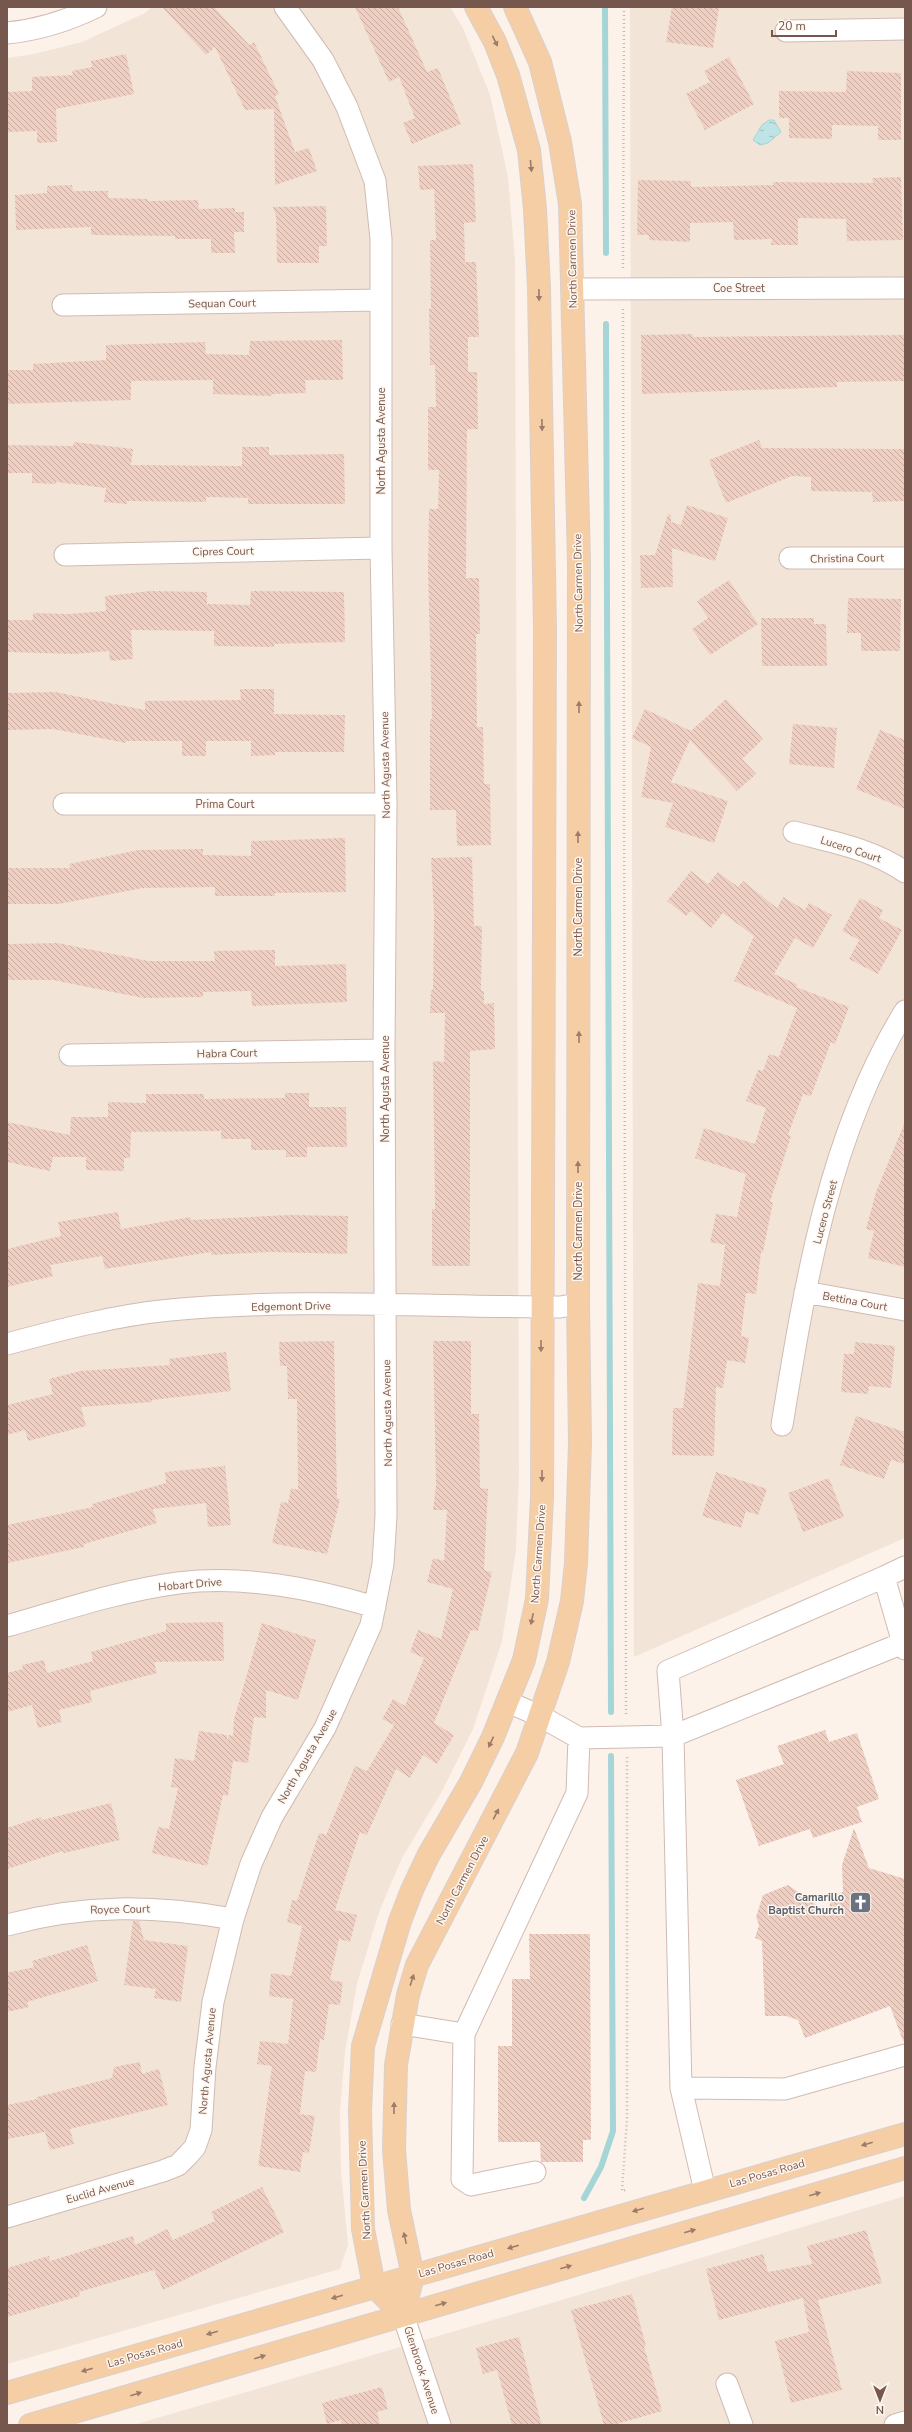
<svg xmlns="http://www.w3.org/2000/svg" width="912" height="2432" font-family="'Nunito Sans',sans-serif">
  <defs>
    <pattern id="water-ripples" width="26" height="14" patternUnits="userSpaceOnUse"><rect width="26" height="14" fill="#bfe4e5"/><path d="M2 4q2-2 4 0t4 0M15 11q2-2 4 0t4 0" fill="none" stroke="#a0bcbc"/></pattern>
    <pattern id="building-back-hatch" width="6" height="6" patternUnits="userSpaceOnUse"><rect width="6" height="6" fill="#f0cfc3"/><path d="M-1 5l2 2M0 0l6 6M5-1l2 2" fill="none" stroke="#c7aba1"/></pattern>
  </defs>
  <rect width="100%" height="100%" fill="#fcf2ea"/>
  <path fill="#f3e4d8" d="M 152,7 L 450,7 L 463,28 L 490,95 L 508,177 L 515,260 L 519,1472 L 516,1550 L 502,1641 L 473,1729 L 441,1793 L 402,1858 L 379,1912 L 357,1984 L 345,2052 L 340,2111 L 341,2171 L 348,2245 L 340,2269 L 7,2364 L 7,58 L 34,54 L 82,42 L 145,13 Z
    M 630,7 L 905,7 L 905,1538 L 634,1657 Z
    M 905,2196 L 905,2425 L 133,2425 L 555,2302 Z"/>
  <path fill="url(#water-ripples)" stroke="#a5d5d6" d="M 769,120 L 774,120 L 781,132 L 768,143 L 760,145 L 753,140 L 762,125 Z"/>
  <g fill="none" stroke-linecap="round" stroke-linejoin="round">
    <path stroke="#a5d5d6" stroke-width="6" d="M 605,7 L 606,253
      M 606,324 L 611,1712
      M 584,2198 L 601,2167 L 613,2131 L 611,1756"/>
  </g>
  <path fill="url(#building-back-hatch)" d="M 162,7 L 214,7 L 249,45 L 254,42 L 279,94 L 275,96 L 295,152 L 309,148 L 317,171 L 275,185 L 274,109 L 245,110 L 215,47 L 206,55 Z
    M 355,7 L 398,7 L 427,72 L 438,68 L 461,124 L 412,144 L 403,123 L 415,118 L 399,77 L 389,82 Z
    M 672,7 L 719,7 L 713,48 L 666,42 Z
    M 126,54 L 134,94 L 56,109 L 57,142 L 37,143 L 37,131 L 7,132 L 7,92 L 32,91 L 32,77 L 73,75 L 72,71 L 92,67 L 91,61 Z
    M 729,57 L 754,104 L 705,130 L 686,94 L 710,82 L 704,71 Z
    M 847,71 L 901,73 L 901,140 L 878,140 L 878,126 L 832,125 L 832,139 L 789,138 L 789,118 L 779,118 L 779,91 L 846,92 Z
    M 473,164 L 476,222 L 464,223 L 465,262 L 476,262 L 479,337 L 468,337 L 468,372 L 477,372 L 478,429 L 467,429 L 466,578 L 479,578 L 480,634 L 476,634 L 477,727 L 483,727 L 484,784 L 490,784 L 491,845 L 457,846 L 456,810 L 430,810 L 430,720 L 432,719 L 428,569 L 429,509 L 438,509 L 439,470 L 428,470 L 428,407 L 436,407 L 435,365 L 430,365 L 429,309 L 431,309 L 430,240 L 436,240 L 434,189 L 420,190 L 418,166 Z
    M 901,177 L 903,240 L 847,241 L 846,219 L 798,218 L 798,245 L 771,245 L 772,239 L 734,240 L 733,222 L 690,223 L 690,242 L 649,240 L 649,235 L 637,235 L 638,180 L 691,181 L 691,187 L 773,185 L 773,182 L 873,183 L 872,178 Z
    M 72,185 L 73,191 L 108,191 L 108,198 L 148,199 L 148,201 L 198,200 L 199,209 L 235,208 L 235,212 L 244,212 L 244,232 L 234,232 L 235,253 L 211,253 L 211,239 L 175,239 L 175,236 L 91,235 L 91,227 L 16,230 L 15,195 L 47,193 L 47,186 Z
    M 326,206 L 327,246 L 319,246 L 319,263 L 277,263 L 276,216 L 273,207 Z
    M 693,334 L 693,337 L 905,335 L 905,381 L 837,382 L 837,387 L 642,394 L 641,335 Z
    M 342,340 L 343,380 L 305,380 L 306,393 L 272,394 L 272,396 L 213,394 L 213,380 L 131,381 L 131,400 L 7,404 L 7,370 L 33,370 L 33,364 L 106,360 L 106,345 L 205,342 L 206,354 L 249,355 L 250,341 Z
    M 759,440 L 762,448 L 905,449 L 905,501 L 873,502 L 872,492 L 811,491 L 811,477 L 792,476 L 726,503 L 709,460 Z
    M 74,442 L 133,449 L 131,465 L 242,466 L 242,447 L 269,447 L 269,455 L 344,454 L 345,504 L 248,504 L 248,498 L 206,497 L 206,502 L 127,501 L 127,504 L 104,502 L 106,488 L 56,482 L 56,484 L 32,483 L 32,473 L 7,473 L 7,445 L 73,446 Z
    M 687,505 L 728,518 L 715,561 L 672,548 L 673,587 L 641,588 L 640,555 L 655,555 L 668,514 L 671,515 L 671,522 L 681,525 Z
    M 729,580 L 758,624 L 710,655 L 692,629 L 708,618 L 697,601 Z
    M 150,591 L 207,592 L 207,604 L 250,605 L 251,591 L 344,592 L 345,642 L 274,644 L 274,647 L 214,646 L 214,631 L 131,630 L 133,659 L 110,661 L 109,651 L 74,654 L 7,652 L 7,620 L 33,620 L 33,613 L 69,614 L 106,611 L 105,596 Z
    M 848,598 L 901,599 L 900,651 L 861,651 L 861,633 L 847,633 Z
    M 761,618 L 814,618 L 814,624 L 826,624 L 827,666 L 762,666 Z
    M 240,689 L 274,689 L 274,714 L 345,715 L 344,752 L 275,752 L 275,755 L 251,756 L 251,741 L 206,741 L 206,756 L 182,756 L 182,741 L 126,741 L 126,743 L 53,729 L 7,730 L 7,693 L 55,692 L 145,710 L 145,701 L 241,700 Z
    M 726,699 L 763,739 L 742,759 L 756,774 L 737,791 L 690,740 L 671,782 L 728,801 L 714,843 L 665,827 L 673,803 L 641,797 L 651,747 L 632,738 L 645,709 L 691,731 Z
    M 793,724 L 837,728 L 834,768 L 789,764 Z
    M 880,730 L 905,740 L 905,809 L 856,789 Z
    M 345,838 L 346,892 L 275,893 L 275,896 L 215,896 L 215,887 L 143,888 L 59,904 L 7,904 L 7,868 L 70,868 L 69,864 L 139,850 L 203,849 L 203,855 L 251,856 L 251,841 Z
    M 472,857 L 474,926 L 482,926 L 481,991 L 484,991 L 484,1004 L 494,1003 L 495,1049 L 470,1051 L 470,1266 L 432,1266 L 432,1209 L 435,1209 L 433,1061 L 444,1062 L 445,1013 L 430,1013 L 431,990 L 433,990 L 434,915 L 431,858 Z
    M 691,871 L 708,884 L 718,872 L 738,887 L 743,881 L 777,908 L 783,897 L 805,910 L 809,903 L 832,915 L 813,948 L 795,938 L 774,974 L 797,984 L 796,987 L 849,1007 L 835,1044 L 831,1042 L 811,1096 L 803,1094 L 788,1135 L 791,1136 L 770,1202 L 773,1202 L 763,1252 L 761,1252 L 756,1294 L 746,1293 L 741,1336 L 749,1338 L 745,1363 L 727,1360 L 723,1388 L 716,1387 L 714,1456 L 672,1455 L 673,1408 L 683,1408 L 698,1283 L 720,1286 L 725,1245 L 710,1242 L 716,1214 L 737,1217 L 746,1174 L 695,1158 L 704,1128 L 755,1144 L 766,1108 L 746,1101 L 758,1070 L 763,1071 L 769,1054 L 779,1057 L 797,1008 L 734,981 L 754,936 L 723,913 L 711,928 L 691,911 L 686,916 L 667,901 Z
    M 860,898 L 883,910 L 879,918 L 902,930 L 878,974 L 849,959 L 859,940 L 842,931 Z
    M 58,943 L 148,961 L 215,961 L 214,951 L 275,950 L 275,966 L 346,964 L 347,1002 L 252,1006 L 251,991 L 203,992 L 203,997 L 143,998 L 53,980 L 7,980 L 7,944 Z
    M 285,1093 L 309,1093 L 309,1107 L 346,1107 L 347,1147 L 307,1147 L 307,1157 L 286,1157 L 286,1150 L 251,1150 L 251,1139 L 221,1139 L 221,1131 L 131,1132 L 130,1158 L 124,1158 L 124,1171 L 86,1170 L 86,1157 L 53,1157 L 50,1171 L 7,1162 L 7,1122 L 70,1135 L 71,1117 L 108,1117 L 108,1102 L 146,1103 L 146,1094 L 204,1094 L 204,1099 L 285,1098 Z
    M 905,1122 L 905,1267 L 868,1258 L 874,1231 L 866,1229 L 876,1192 Z
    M 118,1212 L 121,1229 L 191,1217 L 191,1220 L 289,1215 L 348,1216 L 347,1254 L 269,1252 L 211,1255 L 211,1252 L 105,1269 L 102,1256 L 50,1265 L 53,1276 L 7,1287 L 7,1249 L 61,1236 L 58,1222 Z
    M 334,1341 L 337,1498 L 340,1499 L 327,1554 L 272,1543 L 281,1502 L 288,1503 L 291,1488 L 298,1490 L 297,1399 L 288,1399 L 287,1366 L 280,1366 L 279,1342 Z
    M 433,1341 L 471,1341 L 471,1414 L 479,1414 L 480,1488 L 488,1489 L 484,1570 L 492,1572 L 478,1631 L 471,1630 L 434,1723 L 454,1735 L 437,1764 L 423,1755 L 410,1778 L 396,1769 L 367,1835 L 360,1832 L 335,1910 L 357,1915 L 350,1942 L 339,1939 L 330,1980 L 343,1982 L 340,2005 L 329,2004 L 324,2040 L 320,2039 L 316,2072 L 305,2071 L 300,2114 L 315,2116 L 309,2153 L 303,2152 L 300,2172 L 258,2166 L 272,2066 L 257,2064 L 260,2041 L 288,2044 L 293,1999 L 269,1996 L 271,1973 L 291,1976 L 302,1926 L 287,1922 L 292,1900 L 297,1901 L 319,1833 L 326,1835 L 355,1766 L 367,1771 L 394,1725 L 382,1719 L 393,1699 L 405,1706 L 424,1658 L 410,1652 L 418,1630 L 441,1639 L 453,1589 L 427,1582 L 433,1558 L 444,1561 L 447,1510 L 433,1510 L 436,1486 Z
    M 855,1342 L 895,1346 L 891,1388 L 869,1386 L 868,1394 L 841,1392 L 844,1354 L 854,1354 Z
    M 226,1352 L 231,1391 L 152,1400 L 152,1402 L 81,1407 L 86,1426 L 28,1441 L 25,1430 L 7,1435 L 7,1405 L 53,1394 L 49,1379 L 80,1371 L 170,1365 L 169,1359 Z
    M 856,1416 L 905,1432 L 905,1464 L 891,1460 L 884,1479 L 840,1465 Z
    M 225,1466 L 231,1525 L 208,1527 L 206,1503 L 153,1509 L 157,1523 L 84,1544 L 84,1547 L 7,1563 L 7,1525 L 93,1507 L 92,1504 L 166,1483 L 165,1472 Z
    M 716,1472 L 767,1489 L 758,1515 L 746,1511 L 741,1528 L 702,1516 Z
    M 829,1478 L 844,1517 L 803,1532 L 788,1493 Z
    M 223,1622 L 224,1661 L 154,1662 L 157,1673 L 90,1691 L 92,1702 L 59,1710 L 62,1722 L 38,1728 L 32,1705 L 7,1712 L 7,1673 L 23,1669 L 22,1665 L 44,1660 L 47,1673 L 93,1661 L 91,1652 L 166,1631 L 166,1623 Z
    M 262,1623 L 316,1640 L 298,1700 L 266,1690 L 266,1718 L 254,1717 L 248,1763 L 233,1761 L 228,1796 L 223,1795 L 207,1866 L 152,1853 L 158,1827 L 169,1829 L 178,1788 L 171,1787 L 175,1758 L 194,1761 L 199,1731 L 227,1735 L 227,1741 L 229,1735 L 233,1736 L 234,1719 Z
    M 825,1730 L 829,1742 L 857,1733 L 879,1799 L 857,1807 L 862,1822 L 813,1838 L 810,1829 L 759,1846 L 736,1780 L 784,1764 L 777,1746 Z
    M 111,1803 L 120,1840 L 64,1853 L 63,1851 L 7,1869 L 7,1828 L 41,1817 L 42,1820 Z
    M 854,1828 L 869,1868 L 905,1879 L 905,2040 L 903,2041 L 890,2006 L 805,2038 L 798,2020 L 786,2016 L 765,2016 L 762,1941 L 755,1938 L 759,1925 L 756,1917 L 763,1895 L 788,1885 L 827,1912 L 833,1896 L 843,1892 L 842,1865 Z
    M 133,1921 L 139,1921 L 144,1940 L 188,1946 L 181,2002 L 154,1998 L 156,1989 L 124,1985 Z
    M 529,1934 L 590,1934 L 591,2140 L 583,2140 L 583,2162 L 541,2162 L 540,2142 L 498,2142 L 498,2046 L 512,2046 L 512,1979 L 530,1979 Z
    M 87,1945 L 98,1981 L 27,2002 L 29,2007 L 7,2012 L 7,1973 L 34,1967 L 32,1961 Z
    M 140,2062 L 142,2074 L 159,2069 L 168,2105 L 70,2129 L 74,2144 L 50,2150 L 45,2132 L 7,2139 L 7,2105 L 37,2099 L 37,2097 L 112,2078 L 114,2067 Z
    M 262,2187 L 284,2232 L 163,2290 L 154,2270 L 79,2292 L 80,2296 L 7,2317 L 7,2268 L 49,2256 L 50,2261 L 133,2236 L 135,2245 L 167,2229 L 173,2240 L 215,2221 L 211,2212 Z
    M 866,2230 L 882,2283 L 818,2300 L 842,2390 L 791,2403 L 775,2341 L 809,2332 L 803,2298 L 719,2320 L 706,2269 L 763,2254 L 768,2272 L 812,2264 L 807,2246 Z
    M 632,2294 L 646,2346 L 644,2346 L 662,2411 L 613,2425 L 604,2425 L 571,2310 Z
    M 519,2337 L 538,2411 L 542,2425 L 512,2425 L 497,2370 L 483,2374 L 476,2348 Z
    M 382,2387 L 388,2409 L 377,2412 L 380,2425 L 342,2425 L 341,2420 L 327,2424 L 322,2403 Z"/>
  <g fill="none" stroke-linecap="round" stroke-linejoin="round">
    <defs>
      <path id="minor" d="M 786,31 L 905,29
        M 7,33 C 39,30 67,21 96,7
        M 572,289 L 905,288
        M 63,305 L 381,300
        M 65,555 L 381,548
        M 790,558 L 905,558
        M 64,804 L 386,804
        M 794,832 C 832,842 872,849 905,872
        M 70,1055 L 384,1050
        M 805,1292 L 905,1310
        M 7,1344 C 59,1330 117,1315 170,1310 C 299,1298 430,1307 560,1307 L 578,1304
        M 782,1425 C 805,1284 829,1134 905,1011
        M 884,1577 L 905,1567
        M 7,1626 C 63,1610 119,1591 178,1583 C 245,1575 311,1588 375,1607
        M 508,1702 L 540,1716 L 579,1738 L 673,1736 L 668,1671 L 884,1577 L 903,1643
        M 7,1925 C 85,1904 154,1905 233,1919
        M 402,2024 L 464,2034
        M 681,2088 L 785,2089 L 905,2055
        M 535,2172 L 471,2185 L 462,2179 L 464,2034 L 577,1793 L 579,1738
        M 705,2191 L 681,2088 L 673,1736 L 903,1643 L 905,1649
        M 7,2217 L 163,2171 L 178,2165 L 188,2155 L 195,2147 L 201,2130 L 205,2067 L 213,2002 L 233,1919 L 251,1864 L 272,1817 L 325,1728 L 371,1625 L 383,1564 L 386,1516 L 384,1050 L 386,804 L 381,548 L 381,239 L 375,181 L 347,107 L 323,60 L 285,7
        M 403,2315 L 440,2425
        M 727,2384 L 742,2425
        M 895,2425 L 905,2422"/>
      <path id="major" d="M 403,2315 L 374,2286 L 363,2229 L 360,2111 L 363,2046 L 400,1921 L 412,1890 L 428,1856 L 471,1782 L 493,1737 L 524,1660 L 537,1599 L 542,1497 L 545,629 L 539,288 L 535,209 L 529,150 L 508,75 L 495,42 L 476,7
        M 403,2315 L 413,2276 L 399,2210 L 394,2150 L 396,2065 L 408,1995 L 417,1965 L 527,1753 L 558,1662 L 572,1601 L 576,1563 L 580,1444 L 578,1304 L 579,562 L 570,204 L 560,142 L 540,62 L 515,7
        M 7,2393 L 905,2134
        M 30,2425 L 905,2168"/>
    </defs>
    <use href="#minor" stroke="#d0bbb2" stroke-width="23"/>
    <use href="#major" stroke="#d9d0cd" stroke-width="24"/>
    <path stroke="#d5b2a5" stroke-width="2.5" stroke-dasharray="1 3" stroke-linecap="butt" d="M 623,268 L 624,7
      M 623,309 L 626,1716
      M 625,2190 L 622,2191 L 627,2119 L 627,1757"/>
    <use href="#minor" stroke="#fff" stroke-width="21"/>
    <use href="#major" stroke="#f6cea6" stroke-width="22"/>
  </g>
  <defs><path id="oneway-solid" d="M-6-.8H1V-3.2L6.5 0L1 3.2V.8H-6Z"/></defs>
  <g fill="#9c7b68">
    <use href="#oneway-solid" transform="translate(495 41) rotate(64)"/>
    <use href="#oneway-solid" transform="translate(531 166) rotate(84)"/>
    <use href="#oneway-solid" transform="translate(539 295) rotate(89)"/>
    <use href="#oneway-solid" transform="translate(542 425) rotate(89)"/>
    <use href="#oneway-solid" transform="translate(579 707) rotate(-90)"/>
    <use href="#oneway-solid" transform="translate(578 837) rotate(-90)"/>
    <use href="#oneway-solid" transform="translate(579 1037) rotate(-91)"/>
    <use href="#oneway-solid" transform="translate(578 1167) rotate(-90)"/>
    <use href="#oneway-solid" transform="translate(541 1346) rotate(90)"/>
    <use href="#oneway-solid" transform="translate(542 1476) rotate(90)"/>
    <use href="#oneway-solid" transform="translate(532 1619) rotate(102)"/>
    <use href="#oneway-solid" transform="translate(491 1742) rotate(115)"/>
    <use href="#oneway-solid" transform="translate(496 1814) rotate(-63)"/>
    <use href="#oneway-solid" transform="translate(412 1980) rotate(-72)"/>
    <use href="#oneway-solid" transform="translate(394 2108) rotate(-89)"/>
    <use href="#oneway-solid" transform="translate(867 2144) rotate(164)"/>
    <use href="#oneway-solid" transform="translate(815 2194) rotate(-16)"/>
    <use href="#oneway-solid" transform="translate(638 2210) rotate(164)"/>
    <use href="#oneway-solid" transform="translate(690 2231) rotate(-16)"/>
    <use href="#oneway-solid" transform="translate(405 2238) rotate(-102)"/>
    <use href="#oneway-solid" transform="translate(513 2247) rotate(164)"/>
    <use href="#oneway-solid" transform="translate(566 2267) rotate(-16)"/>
    <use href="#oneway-solid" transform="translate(337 2297) rotate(164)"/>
    <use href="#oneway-solid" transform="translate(441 2304) rotate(-16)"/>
    <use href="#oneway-solid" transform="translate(212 2333) rotate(164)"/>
    <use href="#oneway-solid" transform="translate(260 2357) rotate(-17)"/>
    <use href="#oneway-solid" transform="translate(87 2370) rotate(164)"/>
    <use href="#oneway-solid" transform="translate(136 2394) rotate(-17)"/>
  </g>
  <defs>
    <symbol id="church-square" viewBox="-11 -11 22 22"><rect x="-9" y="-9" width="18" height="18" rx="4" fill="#6b7280" stroke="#fef7f0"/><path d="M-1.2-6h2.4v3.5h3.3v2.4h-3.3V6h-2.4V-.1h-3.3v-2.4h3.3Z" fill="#fff"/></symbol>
  </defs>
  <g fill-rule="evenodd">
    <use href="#church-square" x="848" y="1890" width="25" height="25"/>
  </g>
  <g text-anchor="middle" stroke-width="3" stroke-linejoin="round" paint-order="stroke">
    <g font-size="11" fill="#76574e" stroke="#fef7f0">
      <text transform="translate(572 259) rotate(-91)" y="4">North Carmen Drive</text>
      <text x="739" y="292">Coe Street</text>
      <text transform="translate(222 303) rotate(-1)" y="4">Sequan Court</text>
      <text transform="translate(381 441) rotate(-90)" y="4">North Agusta Avenue</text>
      <text transform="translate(223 551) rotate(-1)" y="4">Cipres Court</text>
      <text transform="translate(847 558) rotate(-1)" y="4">Christina Court</text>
      <text transform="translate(578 583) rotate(-91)" y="4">North Carmen Drive</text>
      <text transform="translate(385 765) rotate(-91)" y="4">North Agusta Avenue</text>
      <text x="225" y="808">Prima Court</text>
      <text transform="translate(851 849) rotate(18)" y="4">Lucero Court</text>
      <text transform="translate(578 907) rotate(-90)" y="4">North Carmen Drive</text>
      <text transform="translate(227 1053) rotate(-1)" y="4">Habra Court</text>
      <text transform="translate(385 1089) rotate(-90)" y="4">North Agusta Avenue</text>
      <text transform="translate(825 1212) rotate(-75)" y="4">Lucero Street</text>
      <text transform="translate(578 1231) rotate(-90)" y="4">North Carmen Drive</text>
      <text transform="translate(855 1301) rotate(10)" y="4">Bettina Court</text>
      <text transform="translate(291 1306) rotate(-1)" y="4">Edgemont Drive</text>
      <text transform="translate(387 1413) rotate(-91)" y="4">North Agusta Avenue</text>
      <text transform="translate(538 1554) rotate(-86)" y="4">North Carmen Drive</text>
      <text transform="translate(190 1584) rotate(-5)" y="4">Hobart Drive</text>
      <text transform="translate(307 1756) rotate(-60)" y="4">North Agusta Avenue</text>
      <text transform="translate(462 1880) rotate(-62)" y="4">North Carmen Drive</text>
      <text transform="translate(120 1909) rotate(-1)" y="4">Royce Court</text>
      <text transform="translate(207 2061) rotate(-85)" y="4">North Agusta Avenue</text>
      <text transform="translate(767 2173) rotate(-16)" y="4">Las Posas Road</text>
      <text transform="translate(100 2190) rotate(-16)" y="4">Euclid Avenue</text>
      <text transform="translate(364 2190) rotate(-93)" y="4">North Carmen Drive</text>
      <text transform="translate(456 2263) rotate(-16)" y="4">Las Posas Road</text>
      <text transform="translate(145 2353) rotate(-16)" y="4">Las Posas Road</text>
      <text transform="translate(422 2370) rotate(72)" y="4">Glenbrook Avenue</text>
    </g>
    <g font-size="11" font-weight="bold" fill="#5b616d" stroke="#fef7f0" text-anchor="end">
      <text x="844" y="1901">Camarillo<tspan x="844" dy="13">Baptist Church</tspan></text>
    </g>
  </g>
  <rect width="912" height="2432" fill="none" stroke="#76574e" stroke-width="16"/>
  <g transform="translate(880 2400) rotate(180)" stroke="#fef7f0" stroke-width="3" paint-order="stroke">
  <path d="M0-3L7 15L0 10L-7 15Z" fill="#76574e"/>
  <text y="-6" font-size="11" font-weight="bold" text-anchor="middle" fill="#76574e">N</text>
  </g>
  <path d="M772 30v6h64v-6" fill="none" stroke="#76574e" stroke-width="2"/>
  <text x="778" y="30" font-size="12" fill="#76574e" stroke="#fef7f0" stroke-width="3" paint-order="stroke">20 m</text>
</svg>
